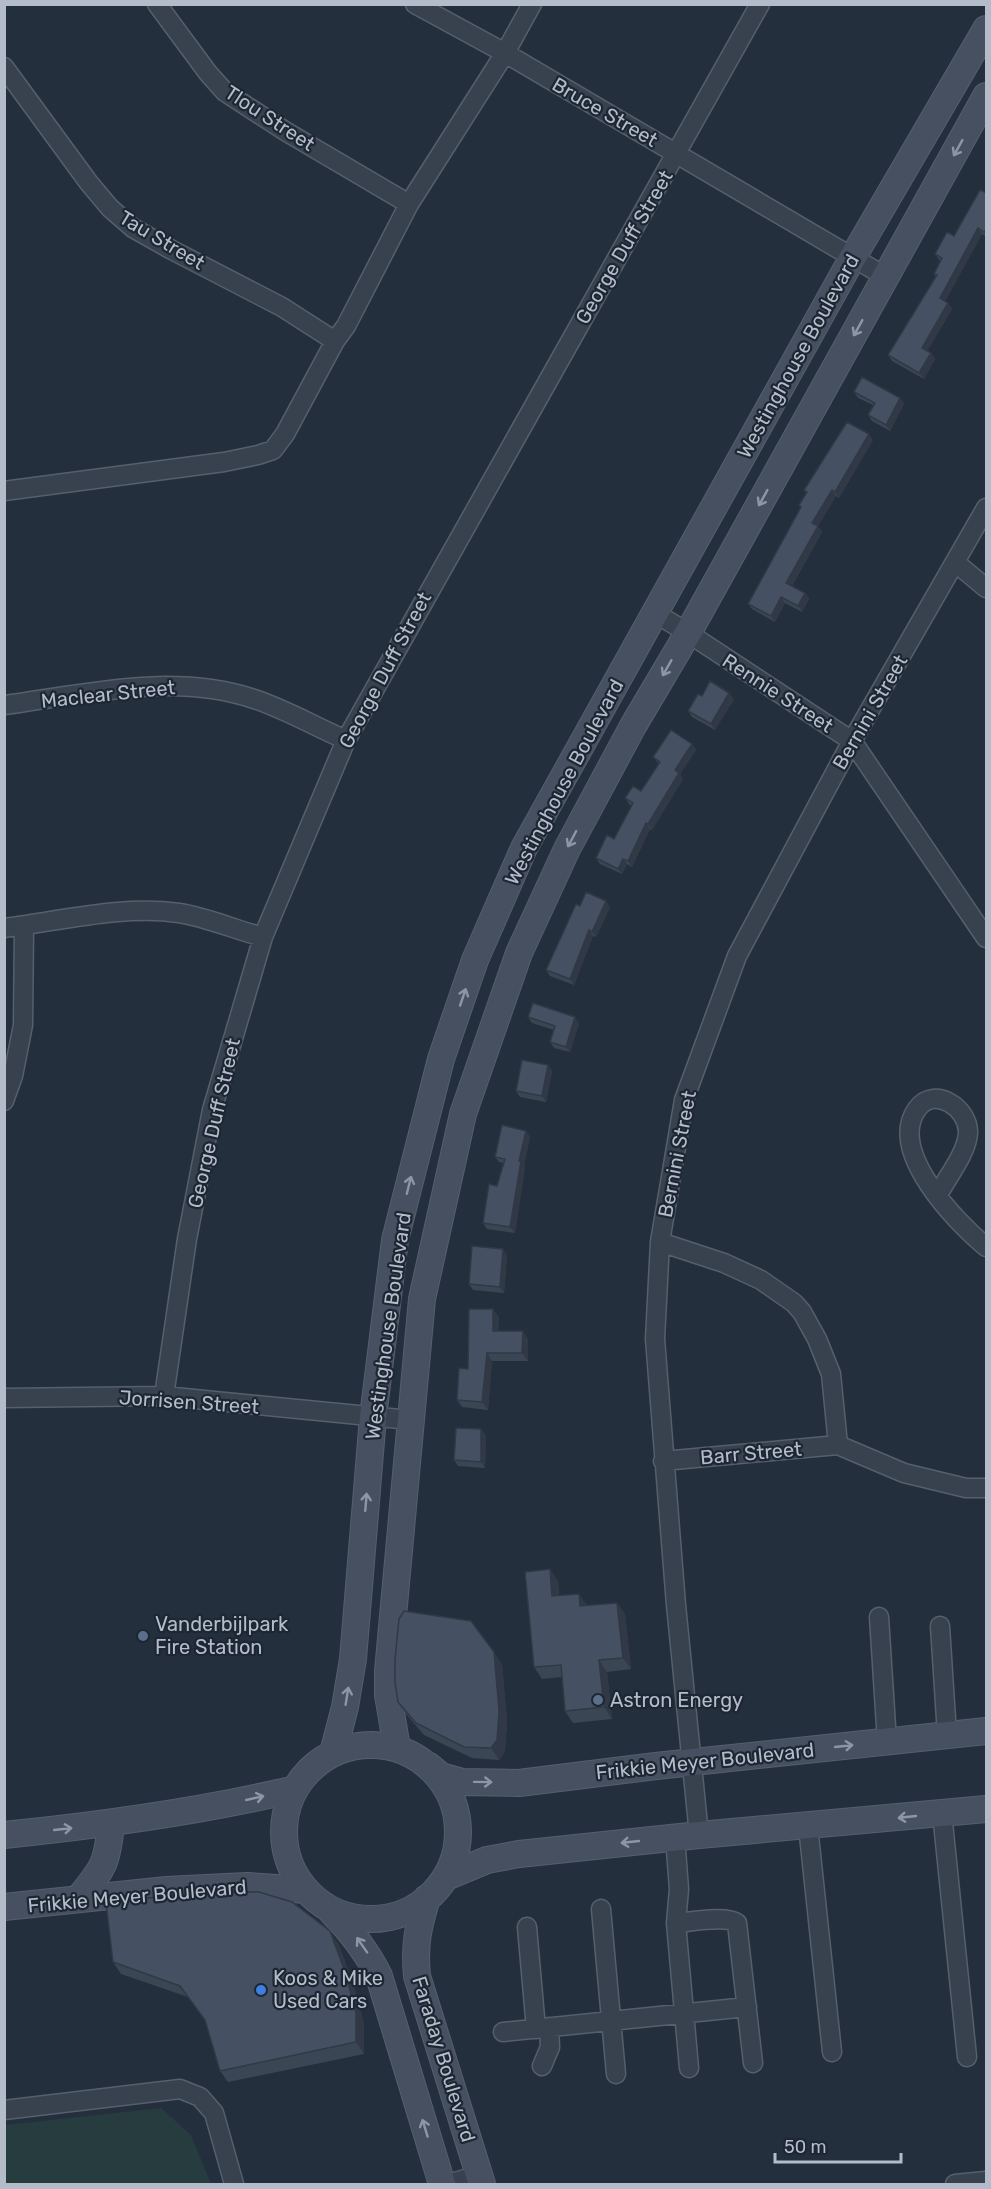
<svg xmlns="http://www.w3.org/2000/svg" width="991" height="2189" font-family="Rubik,sans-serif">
  <rect width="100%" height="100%" fill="#242f3e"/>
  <path fill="#263c3f" d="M 161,2108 L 191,2135 L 211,2184 L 5,2184 L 5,2125 Z"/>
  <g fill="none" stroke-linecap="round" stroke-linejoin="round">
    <defs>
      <path id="street" d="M 157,4 L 208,73 L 225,92 L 285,131 L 409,204
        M 415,4 L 505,53 L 886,277
        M 4,67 L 89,183 L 110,208 L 133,228 L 170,249 L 282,307 L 335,341
        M 4,491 L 224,462 L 258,455 L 273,450 L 285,434 L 335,341 L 346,326 L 409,204 L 505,53 L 532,4
        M 956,563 L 986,588
        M 655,613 L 688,633 L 852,741 L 986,938
        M 4,705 C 86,694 173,672 254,699 C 285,709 316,727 346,740
        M 4,928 C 61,921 122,905 179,913 C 206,917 236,930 263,937
        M 4,1101 L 13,1076 L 23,1025 L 24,926
        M 938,1195 C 947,1177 967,1153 968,1133 C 969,1108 934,1085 917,1109 C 887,1151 956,1222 986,1247
        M 660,1242 L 724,1263 L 761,1280 L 794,1303 L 802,1312 L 817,1339 L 831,1374 L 838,1445
        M 164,1396 L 187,1239 L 212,1110 L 263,937 L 346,740 L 760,4
        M 4,1398 L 164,1396 L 410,1420
        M 663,1461 L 838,1445 L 904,1473 L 966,1488 L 986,1488
        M 879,1617 L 887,1742
        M 940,1626 L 947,1735
        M 942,1813 L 967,2057
        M 808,1826 L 832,2052
        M 699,1835 L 676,1605 L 655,1339 L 660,1242 L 684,1100 L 737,956 L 852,741 L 986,508
        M 675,1837 L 679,1889 L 676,1923 L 689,2068
        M 601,1909 L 616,2074
        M 676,1923 C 690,1922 726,1915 737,1923 L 753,2063
        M 527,1927 L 536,2029
        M 503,2032 L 747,2007
        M 542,2066 L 550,2047 L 549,2027
        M 4,2110 L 180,2089 L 200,2097 L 214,2113 L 234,2184
        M 448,2184 L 479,2175
        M 955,2184 L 986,2181"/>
      <path id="secondary" d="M284 1832a87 87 0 1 1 174 0a87 87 0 1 1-174 0Z
        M 397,1748 L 388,1695 L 388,1671 L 422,1299 L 463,1114 L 519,953 L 567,849 L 633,726 L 688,633 L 986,96
        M 333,1753 L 345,1707 L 353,1659 L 373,1417 L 395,1240 L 441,1059 L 475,960 L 524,848 L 853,257 L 986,29
        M 429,1766 L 441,1776 L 462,1782 L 519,1783 L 656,1766 L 986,1731
        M 4,1835 C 102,1825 199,1812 295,1789
        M 446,1877 L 487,1860 L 519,1854 L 699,1835 L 986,1809
        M 79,1898 C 104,1867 107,1864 111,1824
        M 427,1898 C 418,1927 414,1945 417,1976 L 482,2184
        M 4,1907 L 167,1890 L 247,1886 L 306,1890
        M 331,1911 C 351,1931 366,1950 379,1976 L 442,2184"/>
    </defs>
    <use href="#street" stroke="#565f6c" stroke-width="21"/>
    <use href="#secondary" stroke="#565f6c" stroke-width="28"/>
    <use href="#street" stroke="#38414e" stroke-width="18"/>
    <use href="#secondary" stroke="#465061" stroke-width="26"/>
  </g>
  <path fill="#3b4654" d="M 987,193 L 987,237 L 982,234 L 945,301 L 948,303 L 952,309 L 927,351 L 931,353 L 935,359 L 924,379 L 892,361 L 888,355 L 936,277 L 934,274 L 940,261 L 935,254 L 954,236 Z
    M 854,392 L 900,398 L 904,404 L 890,431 L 872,421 L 868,415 L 873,405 L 858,398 Z
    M 873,440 L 839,498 L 836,496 L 818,526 L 822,532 L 792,586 L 805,593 L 809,599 L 802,612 L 785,603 L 775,622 L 752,609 L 748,604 L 801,507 L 799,505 L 806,493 L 804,490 Z
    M 702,696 L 734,699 L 715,730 L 692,717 L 688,711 Z
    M 692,744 L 696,750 L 680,774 L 683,779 L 652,830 L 650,829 L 632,867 L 627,864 L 622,874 L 600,864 L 596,858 L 614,839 L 632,806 L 629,804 L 625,798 L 641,791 L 659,764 L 653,757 Z
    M 580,906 L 610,907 L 596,937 L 593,936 L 574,985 L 550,976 L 546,970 Z
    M 528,1017 L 579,1023 L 570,1052 L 554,1048 L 550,1042 L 554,1030 L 532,1023 Z
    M 548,1065 L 552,1071 L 546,1102 L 520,1097 L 516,1091 Z
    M 526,1131 L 530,1137 L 524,1165 L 525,1167 L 515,1233 L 487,1229 L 483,1223 L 497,1186 L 503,1163 L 499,1162 L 495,1157 Z
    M 507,1255 L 504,1293 L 473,1290 L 469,1284 Z
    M 499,1317 L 498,1331 L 528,1339 L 528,1361 L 492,1361 L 488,1410 L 462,1407 L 457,1400 L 468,1369 Z
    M 486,1435 L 485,1468 L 458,1466 L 454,1460 Z
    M 558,1581 L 559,1596 L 587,1606 L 617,1603 L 625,1614 L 631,1669 L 607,1672 L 612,1719 L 573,1723 L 565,1711 L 562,1677 L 542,1679 L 534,1667 Z
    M 502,1664 L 507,1721 L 505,1751 L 499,1760 L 472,1758 L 424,1735 L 406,1714 L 398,1702 Z
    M 338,1943 L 353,1983 L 364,2024 L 364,2054 L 228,2082 L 220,2071 L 205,2021 L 188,1997 L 121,1974 L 113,1962 Z"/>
  <path fill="#303945" d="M 978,228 L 982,234 L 944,304 L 940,298 Z
    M 948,303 L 952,309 L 926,354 L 922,348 Z
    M 931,353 L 935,359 L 924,379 L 919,373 Z
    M 900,398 L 904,404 L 890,431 L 886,425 Z
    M 869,434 L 873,440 L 839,498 L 835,492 Z
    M 832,490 L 836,496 L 818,526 L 822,532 L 790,589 L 786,583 L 812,523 Z
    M 805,593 L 809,599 L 802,612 L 798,606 Z
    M 781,597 L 785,603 L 775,622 L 771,616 Z
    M 729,693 L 734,699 L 715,730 L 711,724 Z
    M 692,744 L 696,750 L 680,774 L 683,779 L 652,830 L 648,824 L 675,770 Z
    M 646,823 L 650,829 L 632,867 L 628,861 Z
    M 623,859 L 627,864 L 622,874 L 618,869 Z
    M 606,901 L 610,907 L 596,937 L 592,932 Z
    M 589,930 L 593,936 L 574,985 L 570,979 Z
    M 575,1017 L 579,1023 L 570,1052 L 566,1047 Z
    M 548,1065 L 552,1071 L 546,1102 L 542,1096 Z
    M 526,1131 L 530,1137 L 524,1165 L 525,1167 L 515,1233 L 510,1227 L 519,1161 Z
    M 503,1249 L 507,1255 L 504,1293 L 500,1287 Z
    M 493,1309 L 499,1317 L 498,1339 L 493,1331 Z
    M 523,1331 L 528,1339 L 528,1361 L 522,1353 Z
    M 487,1353 L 492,1361 L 488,1410 L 482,1402 Z
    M 481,1429 L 486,1435 L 485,1468 L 481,1462 Z
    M 550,1569 L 558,1581 L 560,1608 L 552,1596 Z
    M 579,1594 L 587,1605 L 580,1606 Z
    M 617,1603 L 625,1614 L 631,1669 L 623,1658 Z
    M 494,1652 L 502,1664 L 507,1721 L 505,1751 L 499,1760 L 491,1748 Z
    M 599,1660 L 607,1672 L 612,1719 L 604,1707 Z
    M 330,1931 L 338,1943 L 353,1983 L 364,2024 L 364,2054 L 356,2042 Z"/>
  <path fill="#455162" stroke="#303945" stroke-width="1.5" d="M 980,190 L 987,193 L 987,229 L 984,232 L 978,228 L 940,298 L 948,303 L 922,348 L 931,353 L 919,373 L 888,355 L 937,275 L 934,274 L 942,258 L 935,254 L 947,232 L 954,236 Z
    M 862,377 L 900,398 L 886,425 L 868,415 L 875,403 L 854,392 Z
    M 847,422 L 869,434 L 835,492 L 832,490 L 812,523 L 818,526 L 786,583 L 805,593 L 798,606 L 781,597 L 771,616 L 748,604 L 801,507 L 799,505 L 807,492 L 804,490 Z
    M 710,681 L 729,693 L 711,724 L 688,711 L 698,694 L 702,696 Z
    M 671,730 L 692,744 L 675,770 L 679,773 L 648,824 L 646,823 L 628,861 L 623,859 L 618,869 L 596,858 L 607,835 L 614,839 L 633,803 L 625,798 L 633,786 L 641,791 L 660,762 L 653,757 Z
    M 586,892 L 606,901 L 592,932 L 589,930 L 570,979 L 546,970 L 576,904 L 580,906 Z
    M 533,1003 L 575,1017 L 566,1047 L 550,1042 L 555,1026 L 528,1017 Z
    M 522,1060 L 548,1065 L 542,1096 L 516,1091 Z
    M 502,1125 L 526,1131 L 519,1161 L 521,1161 L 510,1227 L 483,1223 L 489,1184 L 497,1186 L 505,1159 L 495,1157 Z
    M 472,1246 L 503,1249 L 500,1287 L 469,1284 Z
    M 469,1309 L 493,1309 L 493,1331 L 523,1331 L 522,1353 L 487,1353 L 482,1402 L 457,1400 L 459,1368 L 468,1369 Z
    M 456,1428 L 481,1429 L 481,1462 L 454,1460 Z
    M 550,1569 L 552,1596 L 579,1594 L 580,1606 L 617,1603 L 623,1658 L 599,1660 L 604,1707 L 565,1711 L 561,1665 L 534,1667 L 525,1572 Z
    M 404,1611 L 471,1621 L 494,1652 L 499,1710 L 497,1740 L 491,1748 L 464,1747 L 416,1723 L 398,1702 L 395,1682 L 395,1660 L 399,1619 Z
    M 199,1892 L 259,1892 L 292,1902 L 330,1931 L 345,1972 L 356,2013 L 356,2042 L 220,2071 L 205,2020 L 180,1986 L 113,1962 L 106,1903 Z"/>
  <defs><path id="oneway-shaft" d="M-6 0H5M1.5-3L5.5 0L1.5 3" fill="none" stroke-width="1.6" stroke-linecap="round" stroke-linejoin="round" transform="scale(1.5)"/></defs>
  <g stroke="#8e96a5">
    <use href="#oneway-shaft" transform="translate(958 148) rotate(119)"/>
    <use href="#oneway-shaft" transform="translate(858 328) rotate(119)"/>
    <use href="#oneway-shaft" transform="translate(763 498) rotate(119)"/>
    <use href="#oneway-shaft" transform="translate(667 668) rotate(120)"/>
    <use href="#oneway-shaft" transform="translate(572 839) rotate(118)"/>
    <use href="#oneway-shaft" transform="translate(463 997) rotate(-71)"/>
    <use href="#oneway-shaft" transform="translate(409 1185) rotate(-76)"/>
    <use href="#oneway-shaft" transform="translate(366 1502) rotate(-85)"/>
    <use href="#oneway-shaft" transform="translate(347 1696) rotate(-81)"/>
    <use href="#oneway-shaft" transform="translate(844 1746) rotate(-6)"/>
    <use href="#oneway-shaft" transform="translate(483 1782) rotate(1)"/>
    <use href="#oneway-shaft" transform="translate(255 1798) rotate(-13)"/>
    <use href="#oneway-shaft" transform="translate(907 1817) rotate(174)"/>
    <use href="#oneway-shaft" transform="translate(63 1829) rotate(-6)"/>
    <use href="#oneway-shaft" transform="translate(630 1842) rotate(174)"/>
    <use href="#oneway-shaft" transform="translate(362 1945) rotate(-125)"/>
    <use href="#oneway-shaft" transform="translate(425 2128) rotate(-107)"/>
  </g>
  <g fill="#5c6f8a" stroke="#1d2633" stroke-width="2">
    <circle cx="143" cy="1636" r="6"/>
    <circle cx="598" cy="1700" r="6"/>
  </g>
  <circle fill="#3f7fe0" stroke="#1d2633" stroke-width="2" cx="261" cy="1990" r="6"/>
  <g text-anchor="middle" stroke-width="4.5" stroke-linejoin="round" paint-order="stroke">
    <g font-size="20" fill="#b4bcc9" stroke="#1d2633">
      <text transform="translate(605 112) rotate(30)" y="7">Bruce Street</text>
      <text transform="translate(270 118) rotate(33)" y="7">Tlou Street</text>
      <text transform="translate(162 240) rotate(31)" y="7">Tau Street</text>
      <text transform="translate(624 247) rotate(-60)" y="7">George Duff Street</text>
      <text transform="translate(798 356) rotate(-61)" y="7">Westinghouse Boulevard</text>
      <text transform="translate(385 670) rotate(-62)" y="7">George Duff Street</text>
      <text transform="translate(778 693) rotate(33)" y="7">Rennie Street</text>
      <text transform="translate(108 694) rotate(-6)" y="7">Maclear Street</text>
      <text transform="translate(870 712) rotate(-60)" y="7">Bernini Street</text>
      <text transform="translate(564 782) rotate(-62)" y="7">Westinghouse Boulevard</text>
      <text transform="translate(214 1123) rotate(-77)" y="7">George Duff Street</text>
      <text transform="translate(677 1154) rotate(-79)" y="7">Bernini Street</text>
      <text transform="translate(388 1326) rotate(-82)" y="7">Westinghouse Boulevard</text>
      <text transform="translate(189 1402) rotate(4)" y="7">Jorrisen Street</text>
      <text transform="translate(751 1453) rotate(-5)" y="7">Barr Street</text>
      <text transform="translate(705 1761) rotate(-6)" y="7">Frikkie Meyer Boulevard</text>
      <text transform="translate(137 1896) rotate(-5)" y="7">Frikkie Meyer Boulevard</text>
      <text transform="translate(444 2059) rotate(73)" y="7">Faraday Boulevard</text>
    </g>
    <g font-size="20" fill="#b4bcc9" stroke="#1d2633" text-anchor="start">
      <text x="155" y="1631">Vanderbijlpark<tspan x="155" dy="23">Fire Station</tspan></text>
      <text x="610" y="1707">Astron Energy</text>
      <text x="273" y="1985">Koos &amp; Mike<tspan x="273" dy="23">Used Cars</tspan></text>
    </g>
  </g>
  <rect width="991" height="2189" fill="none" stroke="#b4bcc9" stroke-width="12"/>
  <path d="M775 2153v9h126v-9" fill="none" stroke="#b4bcc9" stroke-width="3"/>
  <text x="784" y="2153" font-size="18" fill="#b4bcc9" stroke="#1d2633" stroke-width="4.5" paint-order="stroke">50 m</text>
</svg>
